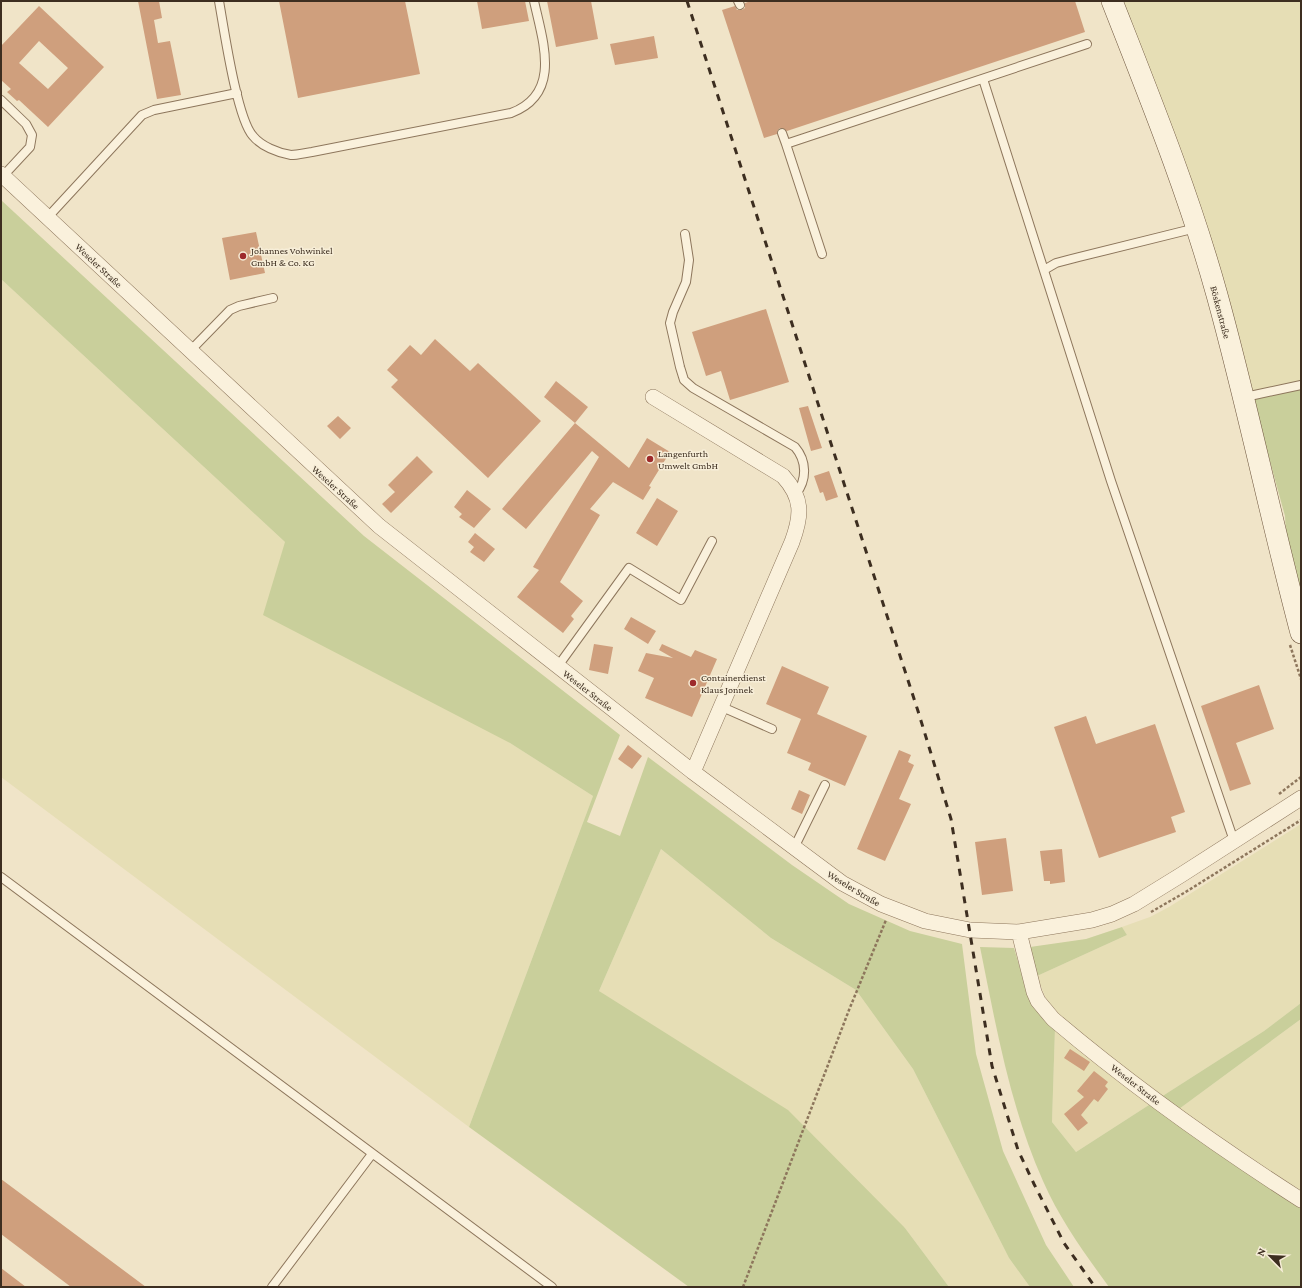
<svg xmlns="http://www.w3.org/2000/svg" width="1302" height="1288" font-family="'Crimson Pro',serif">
  <rect width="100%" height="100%" fill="#f0e4c8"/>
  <path fill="#e6deb5" d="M 1120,1 L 1301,1 L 1301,386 L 1252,396 Z
    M 1,279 L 285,542 L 510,743 L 593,796 L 469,1127 L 1,777 Z
    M 1301,824 L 1301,1003 L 1264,1031 L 1161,1097 L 1071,1027 L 1048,1004 L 1037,976 L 1127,935 L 1122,927 L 1150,917 L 1169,907 Z
    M 661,849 L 771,938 L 856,990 L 913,1069 L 1009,1258 L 1030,1287 L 949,1287 L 905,1228 L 599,991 Z
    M 1301,1019 L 1301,1194 L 1179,1109 Z
    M 1055,1028 L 1152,1103 L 1076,1152 L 1052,1122 Z"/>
  <path fill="#c9cf9b" d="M 1,200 L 364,536 L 620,735 L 587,822 L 620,836 L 648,757 L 792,865 L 849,904 L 910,931 L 962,944 L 976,1054 L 1003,1151 L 1046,1245 L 1074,1287 L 1030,1287 L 1009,1258 L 913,1069 L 856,990 L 771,938 L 661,849 L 599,991 L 788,1110 L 905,1228 L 949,1287 L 689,1287 L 469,1127 L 593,796 L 510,743 L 263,615 L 285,542 L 1,279 Z
    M 1301,385 L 1301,585 L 1289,587 L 1285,516 L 1252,396 Z
    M 1122,927 L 1127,935 L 1037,976 L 1030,947 L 1086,939 Z
    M 980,947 L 1014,948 L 1028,995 L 1055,1028 L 1052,1122 L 1076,1152 L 1152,1103 L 1301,1203 L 1301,1287 L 1109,1287 C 1085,1254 1060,1220 1043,1181 C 1010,1107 996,1026 980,947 Z
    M 1301,1003 L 1301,1019 L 1179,1109 L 1161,1097 L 1264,1031 Z"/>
  <path fill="#cf9f7d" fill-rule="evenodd" d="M 138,1 L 159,1 L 162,18 L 154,20 L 158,43 L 170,41 L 181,95 L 157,99 Z
    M 279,1 L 405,1 L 420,74 L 298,98 Z
    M 477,1 L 525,1 L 529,21 L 482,29 Z
    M 547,1 L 591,1 L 598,39 L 556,47 Z
    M 751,1 L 1075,1 L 1085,32 L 787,131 L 780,128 L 778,130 L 777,134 L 764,138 L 722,10 L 735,6 L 737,10 L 742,10 L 745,8 L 745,3 Z
    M 39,6 L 104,67 L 48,127 L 19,100 L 17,101 L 7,92 L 11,89 L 1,80 L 1,46 ZM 39,41 L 68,68 L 48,89 L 19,63 Z
    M 654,36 L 658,58 L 615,65 L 610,44 Z
    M 256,232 L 265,273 L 230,280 L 222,238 Z
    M 766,309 L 789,382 L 730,400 L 721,371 L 706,376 L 692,332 Z
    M 435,339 L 470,371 L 478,363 L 541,421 L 488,478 L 391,387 L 398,380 L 387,370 L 410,345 L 421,355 Z
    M 556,381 L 588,407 L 575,423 L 629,468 L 647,438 L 670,452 L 649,486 L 651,487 L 643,500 L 613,482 L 590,509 L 600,515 L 560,582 L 583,601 L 571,616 L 574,619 L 563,633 L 517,597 L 539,570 L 533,567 L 599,457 L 592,451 L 526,529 L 502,509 L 575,423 L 544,397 Z
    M 808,406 L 822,448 L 811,451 L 799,408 Z
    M 338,416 L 351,428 L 340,439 L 327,426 Z
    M 417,456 L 433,472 L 391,513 L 382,504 L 395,492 L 388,485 Z
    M 829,471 L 838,497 L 826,501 L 823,492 L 820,493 L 814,476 Z
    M 467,490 L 491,509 L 474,528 L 459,517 L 462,514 L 454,507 Z
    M 657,498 L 678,511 L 657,546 L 636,533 Z
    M 475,533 L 495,549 L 484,562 L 470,552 L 474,547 L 468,542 Z
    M 631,617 L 656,631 L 648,644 L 624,629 Z
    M 594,644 L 613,647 L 608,674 L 589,670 Z
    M 662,644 L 691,657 L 695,650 L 717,659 L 692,717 L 645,698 L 654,678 L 638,671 L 646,653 L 673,658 L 659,650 Z
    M 782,666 L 829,687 L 817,714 L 867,736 L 845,786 L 808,770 L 811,763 L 787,753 L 801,719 L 766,704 Z
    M 1259,685 L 1274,729 L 1236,743 L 1251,784 L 1230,791 L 1201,706 Z
    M 1086,716 L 1096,744 L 1155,724 L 1185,812 L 1171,817 L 1176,832 L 1099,858 L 1054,727 Z
    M 628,745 L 642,756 L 632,769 L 618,759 Z
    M 899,750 L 911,755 L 908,762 L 914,765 L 899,799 L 911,804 L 885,861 L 857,849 Z
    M 799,790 L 810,795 L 802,814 L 791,809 Z
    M 1006,838 L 1013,891 L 982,895 L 975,842 Z
    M 1062,849 L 1065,882 L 1050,884 L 1050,881 L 1044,881 L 1040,851 Z
    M 1070,1049 L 1090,1062 L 1084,1071 L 1064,1058 Z
    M 1094,1071 L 1108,1082 L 1105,1086 L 1108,1089 L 1098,1102 L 1094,1099 L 1081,1115 L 1088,1123 L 1078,1131 L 1064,1114 L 1084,1097 L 1077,1091 Z
    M 1,1179 L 146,1287 L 71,1287 L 1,1234 Z
    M 1,1268 L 26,1287 L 1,1287 Z"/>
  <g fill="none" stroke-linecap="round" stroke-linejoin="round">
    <defs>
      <path id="service" d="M 219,1 C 224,29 237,119 253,136 C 261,146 278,153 291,155 C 297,155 305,153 312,152 L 511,113 C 562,94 543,42 534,1
        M 738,1 L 740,5
        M 983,79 L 1111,481 L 1234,841
        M 1,100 L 26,124 L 32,135 L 30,147 L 3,176
        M 782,133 L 786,144
        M 47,218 L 142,115 L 154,110 L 237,93
        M 685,234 L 689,260 L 686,282 L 673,312 L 670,323 L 680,367 L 684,380 L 693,388 L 795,447 C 807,461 807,480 796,494
        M 822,254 L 786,144 L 1087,44
        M 1044,270 L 1056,263 L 1079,257 L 1196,228
        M 191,350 L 230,310 L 239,306 L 273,298
        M 1245,397 L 1301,385
        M 558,666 L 629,568 L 681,600 L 712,541
        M 722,707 L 772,729
        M 794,848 L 825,785
        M 1,877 L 552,1287
        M 272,1287 L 372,1154"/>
      <path id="minor" d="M 1,174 L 379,526 L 693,772 L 842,883 L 881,904 L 925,921 L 970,930 L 1019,932 L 1092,920 L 1112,914 L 1134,904 L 1181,875 L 1301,798
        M 653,397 L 783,476 C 803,498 802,515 792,542 L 693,772
        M 1019,932 L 1034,992 L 1038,1001 L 1053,1019 C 1131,1085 1215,1145 1301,1200"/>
      <path id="secondary" d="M 1112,1 C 1150,98 1189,194 1217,295 C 1248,407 1271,520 1301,633"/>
    </defs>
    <use href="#service" stroke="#8d765c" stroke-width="10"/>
    <use href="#minor" stroke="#8d765c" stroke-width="16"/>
    <use href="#secondary" stroke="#6f573f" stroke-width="22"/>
    <path stroke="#8d765c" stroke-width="2.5" stroke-dasharray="3 2" stroke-linecap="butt" d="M 1290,645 L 1301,679
      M 1279,794 L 1301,777
      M 1151,912 L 1184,893 L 1301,820
      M 743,1287 L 849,1010 L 886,920"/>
    <use href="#service" stroke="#faf1dc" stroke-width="8"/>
    <use href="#minor" stroke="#faf1dc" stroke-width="15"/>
    <use href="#secondary" stroke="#faf1dc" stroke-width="21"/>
    <path stroke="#3d2e20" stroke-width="3" stroke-dasharray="7 7" stroke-linecap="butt" d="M 687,1 L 918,711 L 951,819 L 992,1066 L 1018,1150 L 1034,1184 L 1064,1243 L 1095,1287"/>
  </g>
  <g fill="#9e2a2b" stroke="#f7eed8" stroke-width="1.5">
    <circle cx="243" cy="256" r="4"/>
    <circle cx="650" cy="459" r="4"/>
    <circle cx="693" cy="683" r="4"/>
  </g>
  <g text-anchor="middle" stroke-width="3" stroke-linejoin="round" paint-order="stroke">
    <g font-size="10" fill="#3d2e20" stroke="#f7eed8" text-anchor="start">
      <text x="251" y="254">Johannes Vohwinkel<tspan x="251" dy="12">GmbH &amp; Co. KG</tspan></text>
      <text x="658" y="457">Langenfurth<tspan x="658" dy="12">Umwelt GmbH</tspan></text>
      <text x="701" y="681">Containerdienst<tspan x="701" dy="12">Klaus Jonnek</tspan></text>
    </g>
    <g font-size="10" fill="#3d2e20" stroke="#f7eed8">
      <text transform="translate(99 265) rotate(43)" y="4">Weseler Straße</text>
      <text transform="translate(1221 312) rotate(75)" y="4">Böskenstraße</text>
      <text transform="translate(336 487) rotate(42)" y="4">Weseler Straße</text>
      <text transform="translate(588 690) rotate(38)" y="4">Weseler Straße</text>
      <text transform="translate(854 888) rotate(31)" y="4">Weseler Straße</text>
      <text transform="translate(1136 1084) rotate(38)" y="4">Weseler Straße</text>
    </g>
  </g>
  <rect width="1302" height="1288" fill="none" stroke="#3d2e20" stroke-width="4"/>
  <g transform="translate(1270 1256) rotate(294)" stroke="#f7eed8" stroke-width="3" paint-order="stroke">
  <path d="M0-3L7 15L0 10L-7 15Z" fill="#3d2e20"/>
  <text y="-6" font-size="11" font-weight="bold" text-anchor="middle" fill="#3d2e20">N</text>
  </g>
</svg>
